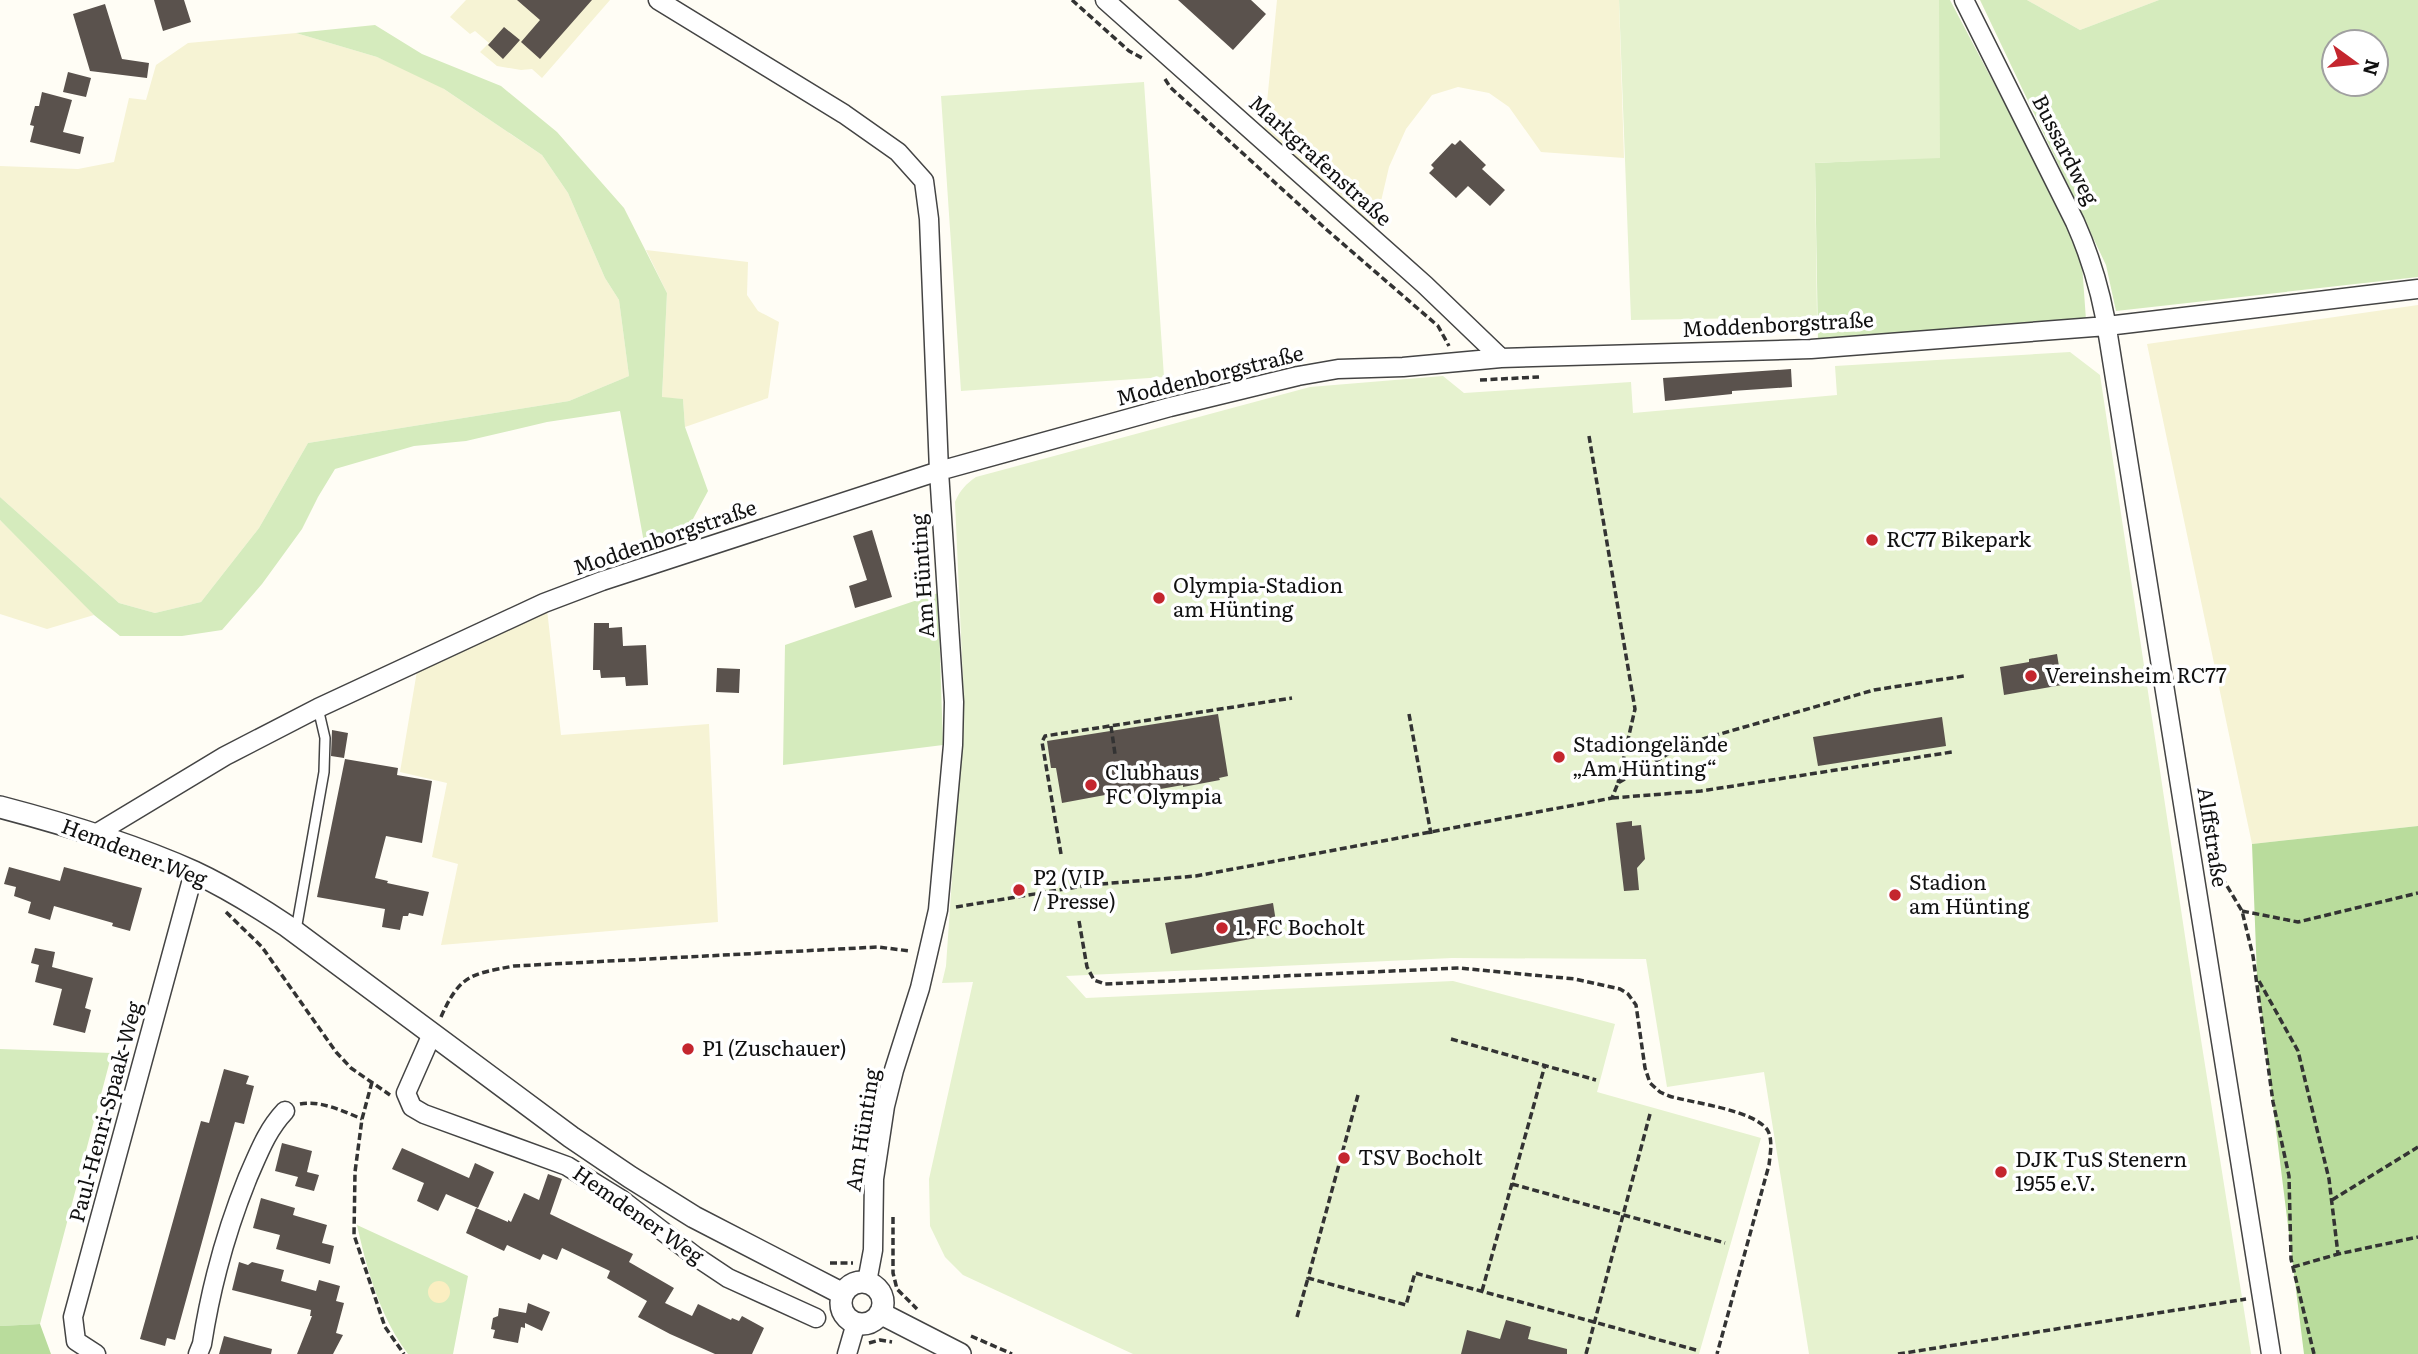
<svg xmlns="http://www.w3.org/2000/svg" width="2418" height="1354" font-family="Literata,serif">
  <rect width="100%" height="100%" fill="#fffdf5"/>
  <path fill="#f6f3d4" d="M 466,0 L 610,0 L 542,78 L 532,69 L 521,70 L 497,66 L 480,52 L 489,43 L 475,31 L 470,34 L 450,17 Z
    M 1277,0 L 1619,0 L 1624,158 L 1541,152 L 1509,107 L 1489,93 L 1458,87 L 1432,95 L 1406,129 L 1389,167 L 1375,227 L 1264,133 Z
    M 2027,0 L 2159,0 L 2080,30 Z
    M 296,33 L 377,57 L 432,81 L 542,155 L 568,193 L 605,278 L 619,300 L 629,376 L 569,401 L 308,443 L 259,528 L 201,602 L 155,613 L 119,603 L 0,497 L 0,166 L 78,169 L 114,162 L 129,98 L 146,100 L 156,65 L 188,43 Z
    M 646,250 L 748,262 L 747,295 L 758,311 L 779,322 L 768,398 L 685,427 L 683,399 L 662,398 L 667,293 Z
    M 2418,305 L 2418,826 L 2252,844 L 2147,344 Z
    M 0,520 L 71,590 L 94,615 L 47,629 L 0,614 Z
    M 547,609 L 561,735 L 709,724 L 718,922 L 441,945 L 458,864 L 432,857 L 447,783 L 400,772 L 418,665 Z"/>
  <path fill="#d5ebbd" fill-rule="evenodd" d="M 1939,0 L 1950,0 L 2069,226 L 2082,264 L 2086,320 L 1818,340 L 1815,163 L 1939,157 Z
    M 1980,0 L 2027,0 L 2080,30 L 2159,0 L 2418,0 L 2418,277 L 2116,311 L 2106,265 ZM 2334,42 L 2376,42 L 2376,84 L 2334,84 Z
    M 375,25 L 422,54 L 501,86 L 557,132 L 624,208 L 667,293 L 662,397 L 683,399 L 685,427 L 708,491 L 686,532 L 647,559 L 620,411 L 547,422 L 466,441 L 414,446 L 335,469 L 318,497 L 302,529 L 262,584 L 222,630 L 182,636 L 120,636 L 94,615 L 0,520 L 0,497 L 119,603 L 155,613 L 201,602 L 259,528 L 308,443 L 569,401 L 629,376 L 619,300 L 605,278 L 568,193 L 542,155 L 444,89 L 377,57 L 296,33 Z
    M 938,593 L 943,745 L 783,765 L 785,645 Z
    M 0,1049 L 112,1053 L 40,1324 L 0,1326 Z
    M 357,1225 L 468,1276 L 453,1354 L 408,1354 C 380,1317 367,1270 357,1225 Z"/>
  <path fill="#b9dc9c" d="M 2418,826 L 2418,1354 L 2304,1354 L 2257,977 L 2252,844 Z
    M 40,1324 L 51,1354 L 0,1354 L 0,1326 Z"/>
  <path fill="#fbeec1" d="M428 1292a11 11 0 1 1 22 0a11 11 0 1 1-22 0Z"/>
  <path fill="#e6f2cf" d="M 1619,0 L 1939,0 L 1940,158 L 1815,163 L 1817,317 L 1631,320 Z
    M 1144,82 L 1164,377 L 961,391 L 941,96 Z
    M 2070,352 L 2100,375 L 2195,1002 L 2251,1354 L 1809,1354 L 1764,1072 L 1667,1087 L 1646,959 L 1452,958 L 1066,976 L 1086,998 L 1453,981 L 1615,1024 L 1597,1092 L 1761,1138 L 1699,1354 L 1133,1354 L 963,1275 L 945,1257 L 930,1226 L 929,1179 L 973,982 L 942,983 L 946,966 L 964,703 L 955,502 C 960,490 966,484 976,477 L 1310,387 L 1443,376 L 1464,393 L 1631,382 L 1633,413 L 1837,395 L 1835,366 Z"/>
  <path fill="#5a524d" d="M 154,0 L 184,0 L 191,22 L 163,31 Z
    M 517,0 L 592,0 L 540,59 L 521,42 L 540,20 Z
    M 1178,0 L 1251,0 L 1266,14 L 1233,50 Z
    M 105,4 L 122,59 L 149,63 L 147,78 L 90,71 L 73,14 Z
    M 504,27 L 520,40 L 503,59 L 488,45 Z
    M 68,72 L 91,78 L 86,97 L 63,92 Z
    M 42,92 L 72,100 L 63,132 L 84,137 L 80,154 L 30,142 L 34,126 L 30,125 L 35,106 L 39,106 Z
    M 1460,140 L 1486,165 L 1482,169 L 1505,190 L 1490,206 L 1468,186 L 1456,198 L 1429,173 L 1434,168 L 1431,165 L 1452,143 L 1455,145 Z
    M 1791,369 L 1792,387 L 1732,391 L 1732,394 L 1665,401 L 1663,378 Z
    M 872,530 L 892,597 L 855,608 L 849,586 L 867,580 L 853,536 Z
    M 594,623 L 609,623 L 609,628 L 622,627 L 623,646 L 646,645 L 648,685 L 626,686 L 625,677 L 601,678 L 600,670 L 593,670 Z
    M 2057,654 L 2062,685 L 2004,695 L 2000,667 L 2029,662 L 2029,659 Z
    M 717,668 L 740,669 L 739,693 L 716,692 Z
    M 1218,714 L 1228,776 L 1219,778 L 1220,780 L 1183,787 L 1183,785 L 1132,794 L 1132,790 L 1062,803 L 1056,768 L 1051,768 L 1047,741 Z
    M 1942,717 L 1946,746 L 1818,766 L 1813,737 Z
    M 332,730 L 348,733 L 344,758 L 331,756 Z
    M 345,759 L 398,768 L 397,775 L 432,781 L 422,843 L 386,836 L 375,878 L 388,881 L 387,883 L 429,892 L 423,916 L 409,913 L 408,916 L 403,916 L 400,930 L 382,927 L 385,909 L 317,897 Z
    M 1632,821 L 1632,826 L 1641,825 L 1645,859 L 1637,868 L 1639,890 L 1624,891 L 1616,823 Z
    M 9,867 L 60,881 L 64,867 L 142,888 L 130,931 L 112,926 L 113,923 L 54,906 L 50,920 L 28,913 L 31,902 L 14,896 L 16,887 L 4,884 Z
    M 1273,903 L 1278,934 L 1171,954 L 1165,923 Z
    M 35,948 L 55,952 L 52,967 L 93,978 L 85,1008 L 91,1010 L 85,1033 L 53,1025 L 62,989 L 35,982 L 39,965 L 31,963 Z
    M 224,1069 L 249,1076 L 246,1084 L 254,1086 L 244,1124 L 235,1122 L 175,1340 L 167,1338 L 165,1346 L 140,1339 L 201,1121 L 209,1123 Z
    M 282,1143 L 312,1151 L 307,1172 L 319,1175 L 314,1191 L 295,1186 L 298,1177 L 275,1171 Z
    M 402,1148 L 469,1178 L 475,1163 L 494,1172 L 478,1208 L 446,1194 L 438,1211 L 417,1201 L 424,1183 L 392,1169 Z
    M 548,1174 L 562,1179 L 550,1214 L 633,1254 L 629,1262 L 674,1288 L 665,1303 L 692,1316 L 698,1304 L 731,1320 L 732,1318 L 739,1321 L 742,1316 L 764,1328 L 752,1354 L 715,1354 L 670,1334 L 638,1317 L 647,1301 L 607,1278 L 610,1271 L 562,1248 L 557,1260 L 543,1254 L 540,1260 L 507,1245 L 504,1251 L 466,1233 L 476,1208 L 508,1222 L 508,1220 L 511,1222 L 524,1193 L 539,1200 Z
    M 261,1198 L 295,1208 L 293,1215 L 327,1225 L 322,1243 L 334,1246 L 330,1264 L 276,1249 L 280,1235 L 253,1228 Z
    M 239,1262 L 248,1265 L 252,1262 L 284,1270 L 281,1281 L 316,1291 L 319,1280 L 340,1286 L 336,1301 L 344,1303 L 336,1333 L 343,1335 L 333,1354 L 297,1354 L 312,1316 L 310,1316 L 311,1310 L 232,1290 Z
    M 528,1303 L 550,1312 L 542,1331 L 525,1323 L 525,1328 L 521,1327 L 518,1343 L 493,1338 L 495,1330 L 491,1329 L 493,1318 L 498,1316 L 499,1308 L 526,1313 Z
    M 1506,1320 L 1531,1327 L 1528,1339 L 1567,1349 L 1567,1354 L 1461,1354 L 1467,1330 L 1500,1339 Z
    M 224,1336 L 272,1349 L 271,1354 L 219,1354 Z"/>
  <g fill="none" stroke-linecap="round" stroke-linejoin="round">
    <defs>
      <path id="service" d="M 296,930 L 324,772 L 325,738 L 318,708"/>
      <path id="minor" d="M 658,0 L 844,114 L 898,152 L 924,181 L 929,219 L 939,471 L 954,702 L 953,745 L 938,910 L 920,988 L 894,1070 L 885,1106 L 874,1179 L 873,1250 L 867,1282
        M 1105,0 L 1425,285 L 1501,358
        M 1964,0 L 2075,222 C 2092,260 2103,299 2109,341 L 2271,1354
        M 94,835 L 225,756 L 318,708 L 544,603 L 602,581 L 939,471 L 1170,407 L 1298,376 L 1338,369 L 1403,367 L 1501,358 L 1811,349 L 2107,326 L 2418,289
        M 432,1034 L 406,1093 L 412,1107 L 424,1114 L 567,1166 L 622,1200 L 695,1256 L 728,1278 L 816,1318
        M 96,1354 L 76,1341 L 73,1317 L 194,872
        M 198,1354 L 202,1344 C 211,1286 226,1231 248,1177 C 259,1152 267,1130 285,1111
        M 847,1354 L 856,1323"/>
      <path id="tertiary" d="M 0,807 C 65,824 132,844 194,872 C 226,887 257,906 287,926 L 571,1137 L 630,1177 L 694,1217 L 843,1294
        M841 1303a21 21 0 1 1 42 0a21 21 0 1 1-42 0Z
        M 880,1313 L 960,1354"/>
    </defs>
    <use href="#service" stroke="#444" stroke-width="12"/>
    <use href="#minor" stroke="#444" stroke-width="21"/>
    <use href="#tertiary" stroke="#444" stroke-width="24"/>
    <path stroke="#333" stroke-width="3.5" stroke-dasharray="7 3.5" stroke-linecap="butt" d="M 1072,0 L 1129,51 L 1142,58
      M 1165,79 L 1170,87 L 1327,230 L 1438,326 L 1449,346
      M 1480,380 L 1539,377
      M 1589,436 L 1635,709 L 1618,783
      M 1409,714 L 1431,834
      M 1111,726 L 1115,754
      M 1612,798 L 1701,791 L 1952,752
      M 1061,854 L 1042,742 L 1045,736 L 1292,698
      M 2211,859 L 2242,911 L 2253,956 L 2273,1102 L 2289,1176 L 2291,1259 L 2314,1354
      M 956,907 L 1089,885 L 1196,876 L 1612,798 L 1618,783 L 1685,744 L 1874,690 L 1964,676
      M 2242,911 L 2298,922 L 2418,893
      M 226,912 L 262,947 L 336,1052 L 351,1068 L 390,1095
      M 1079,921 L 1087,967 L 1094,980 L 1105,984 L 1459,968 L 1575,979 L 1620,989 L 1628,994 L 1636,1005 L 1645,1068 L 1650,1083 L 1660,1092 L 1669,1096 C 1692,1103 1756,1110 1768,1131 C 1773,1141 1770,1155 1769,1165 L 1717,1354
      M 2259,981 L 2298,1051 L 2329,1179 L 2338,1254 L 2418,1237
      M 441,1017 C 460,974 472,974 514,966 L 878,947 L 910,951
      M 1451,1039 L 1596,1080
      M 372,1082 L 362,1119 L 355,1172 L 354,1235 L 385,1327 L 404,1354
      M 1358,1095 L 1308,1278 L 1406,1305 L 1415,1273 L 1696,1350
      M 300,1104 C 320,1100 343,1111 362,1119
      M 1512,1184 L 1725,1243
      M 2332,1200 L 2418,1147
      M 893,1217 L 893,1273 L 897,1289 L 917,1309
      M 830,1263 L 853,1263
      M 2293,1267 L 2338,1254
      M 1482,1291 L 1545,1065
      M 1297,1317 L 1308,1278
      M 971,1336 L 1012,1354
      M 869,1343 L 880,1340 L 892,1342
      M 1586,1354 L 1650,1114
      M 1898,1354 L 2246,1299"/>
    <use href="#service" stroke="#fff" stroke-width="9"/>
    <use href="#minor" stroke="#fff" stroke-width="18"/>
    <use href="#tertiary" stroke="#fff" stroke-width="21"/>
  </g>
  <g fill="#c4262e" stroke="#fff" stroke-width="2.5">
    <circle cx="1872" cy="540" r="7"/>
    <circle cx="1159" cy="598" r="7"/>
    <circle cx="2031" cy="676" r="7"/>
    <circle cx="1559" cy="757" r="7"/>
    <circle cx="1091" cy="785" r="7"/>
    <circle cx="1019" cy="890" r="7"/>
    <circle cx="1895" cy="895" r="7"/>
    <circle cx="1222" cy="928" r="7"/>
    <circle cx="688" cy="1049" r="7"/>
    <circle cx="1344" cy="1158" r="7"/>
    <circle cx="2001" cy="1172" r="7"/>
  </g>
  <g text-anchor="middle" stroke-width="7" stroke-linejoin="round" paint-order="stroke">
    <g font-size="21" fill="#111" stroke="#fff">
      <text transform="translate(2065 150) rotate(63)" y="7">Bussardweg</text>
      <text transform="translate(1320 161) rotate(42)" y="7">Markgrafenstraße</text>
      <text transform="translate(1778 325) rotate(-3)" y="7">Moddenborgstraße</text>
      <text transform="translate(1210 376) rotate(-14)" y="7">Moddenborgstraße</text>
      <text transform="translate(665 538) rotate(-19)" y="7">Moddenborgstraße</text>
      <text transform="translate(923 576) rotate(-94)" y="7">Am Hünting</text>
      <text transform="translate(2212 837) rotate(81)" y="7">Alffstraße</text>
      <text transform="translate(134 853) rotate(21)" y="7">Hemdener Weg</text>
      <text transform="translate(106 1112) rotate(-75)" y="7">Paul-Henri-Spaak-Weg</text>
      <text transform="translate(863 1130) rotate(-81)" y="7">Am Hünting</text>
      <text transform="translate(638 1215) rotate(35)" y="7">Hemdener Weg</text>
    </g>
    <g font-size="21" fill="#111" stroke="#fff" text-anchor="start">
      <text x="1886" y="547">RC77 Bikepark</text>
      <text x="1173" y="593">Olympia-Stadion<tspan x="1173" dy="24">am Hünting</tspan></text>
      <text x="2045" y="683">Vereinsheim RC77</text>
      <text x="1573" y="752">Stadiongelände<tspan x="1573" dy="24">„Am Hünting“</tspan></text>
      <text x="1105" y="780">Clubhaus<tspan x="1105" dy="24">FC Olympia</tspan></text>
      <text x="1033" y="885">P2 (VIP<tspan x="1033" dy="24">/ Presse)</tspan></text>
      <text x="1909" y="890">Stadion<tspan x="1909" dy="24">am Hünting</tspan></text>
      <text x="1236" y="935">1. FC Bocholt</text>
      <text x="702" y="1056">P1 (Zuschauer)</text>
      <text x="1358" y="1165">TSV Bocholt</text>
      <text x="2015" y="1167">DJK TuS Stenern<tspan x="2015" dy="24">1955 e.V.</tspan></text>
    </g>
  </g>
  <g transform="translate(2355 63) rotate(105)"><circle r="33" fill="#ffffff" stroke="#a0a0a0" stroke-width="2"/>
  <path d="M0-5L12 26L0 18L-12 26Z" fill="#c4262e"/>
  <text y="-10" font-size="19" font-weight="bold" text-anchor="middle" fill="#111111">N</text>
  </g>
</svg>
